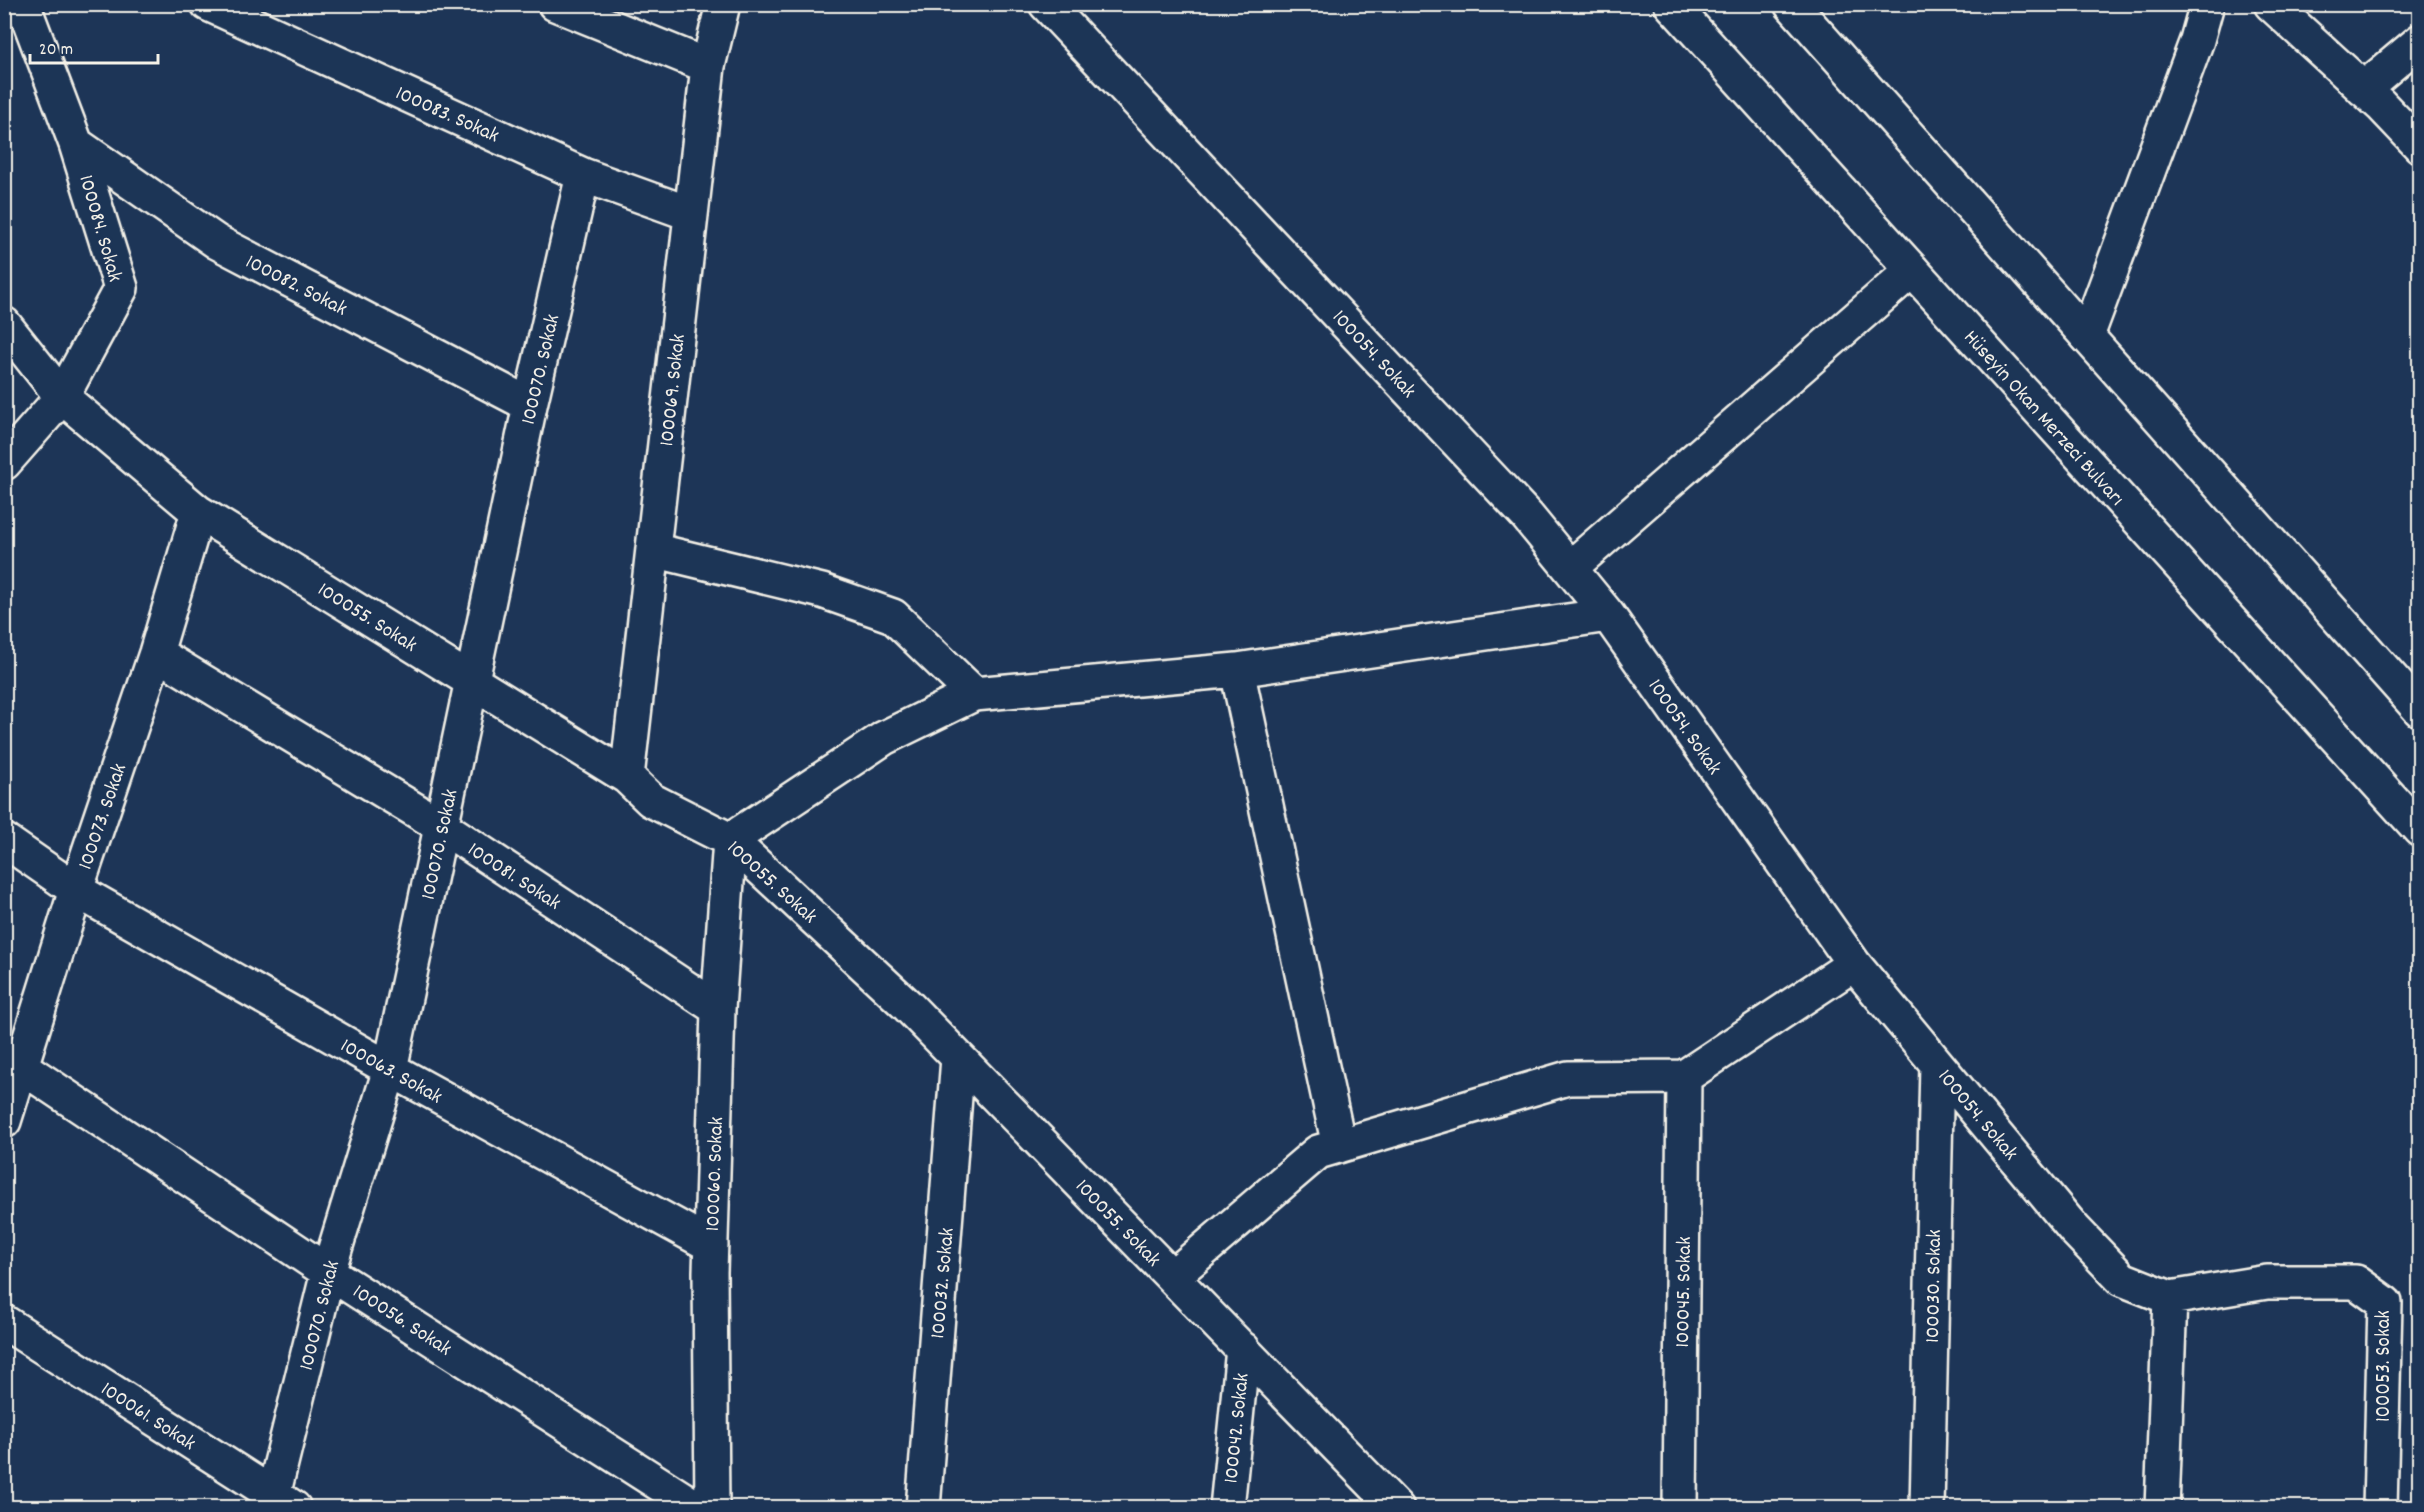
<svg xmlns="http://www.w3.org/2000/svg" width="2424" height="1512" font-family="Dekko,sans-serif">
  <rect width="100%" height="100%" fill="#1d3557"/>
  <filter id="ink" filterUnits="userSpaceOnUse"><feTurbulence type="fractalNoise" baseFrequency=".0167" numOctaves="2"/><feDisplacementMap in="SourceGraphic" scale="12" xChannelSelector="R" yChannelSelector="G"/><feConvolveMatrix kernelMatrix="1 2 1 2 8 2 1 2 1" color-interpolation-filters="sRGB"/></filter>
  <g filter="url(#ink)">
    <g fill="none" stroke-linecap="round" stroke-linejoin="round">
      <defs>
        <path id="street" d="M 208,4 L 583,175 L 691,214
          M 555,4 L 708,66
          M 1046,4 L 1527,516 L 1608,615 L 1854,964 L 2074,1229 L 2122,1279 L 2170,1298
          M 2271,4 L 2381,105 L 2420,146
          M 2363,89 L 2420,41
          M 76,144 L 217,242 L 530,405
          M 4,324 L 62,397 L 198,512 L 627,777 L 651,800 L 730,840 L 907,1005 L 1397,1508
          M 2087,336 L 2197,40 L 2207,4
          M 4,463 L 62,397 L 121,288 L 76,144 L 23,4
          M 653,550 L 822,591 L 893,616 L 974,694
          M 1570,568 L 1912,270
          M 156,653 L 443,827 L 718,1009
          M 1237,670 L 1339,1146
          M 627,777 L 708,66 L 723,4
          M 4,840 L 76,890 L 390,1069 L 711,1245
          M 22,1067 L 328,1272 L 697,1508
          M 4,1121 L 76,890 L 156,653 L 198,512
          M 1172,1277 L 1318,1152 L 1568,1078 L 1684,1077 L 1854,964
          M 2170,1298 L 2267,1282 L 2356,1282 L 2385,1303 L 2380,1508
          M 4,1322 L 294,1508
          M 270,1508 L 328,1272 L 390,1069 L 530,405 L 583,175
          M 712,1508 L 710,1272 L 718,1009 L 730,840 L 884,738 L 974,694 L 1237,670 L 1608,615
          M 923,1508 L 958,1058
          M 1227,1508 L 1243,1349
          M 1680,1508 L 1684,1077
          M 1927,1508 L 1937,1064
          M 2162,1508 L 2170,1298"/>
        <path id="primary" d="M 1671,4 L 2420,830
          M 1791,4 L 2420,710"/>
      </defs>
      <use href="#street" stroke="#f4f1e8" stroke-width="38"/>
      <use href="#primary" stroke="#f4f1e8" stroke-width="38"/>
      <use href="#street" stroke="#1d3557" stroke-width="33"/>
      <use href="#primary" stroke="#1d3557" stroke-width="33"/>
    </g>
  </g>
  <g text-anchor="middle" stroke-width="4.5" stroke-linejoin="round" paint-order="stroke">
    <g font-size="21" fill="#f4f1e8" stroke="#1d3557">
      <text transform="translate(448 113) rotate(24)" y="7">100083. Sokak</text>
      <text transform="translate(102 228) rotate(74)" y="7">100084. Sokak</text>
      <text transform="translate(297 284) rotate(27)" y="7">100082. Sokak</text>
      <text transform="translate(1375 353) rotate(47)" y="7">100054. Sokak</text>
      <text transform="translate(539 369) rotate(-77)" y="7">100070. Sokak</text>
      <text transform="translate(671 390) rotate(-84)" y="7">100069. Sokak</text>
      <text transform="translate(2045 417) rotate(48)" y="7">Hüseyin Okan Merzeci Bulvarı</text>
      <text transform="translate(368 616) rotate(32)" y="7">100055. Sokak</text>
      <text transform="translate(1686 726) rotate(55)" y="7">100054. Sokak</text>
      <text transform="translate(101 816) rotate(-71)" y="7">100073. Sokak</text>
      <text transform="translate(438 844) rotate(-78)" y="7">100070. Sokak</text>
      <text transform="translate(515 875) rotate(33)" y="7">100081. Sokak</text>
      <text transform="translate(773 881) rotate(42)" y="7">100055. Sokak</text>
      <text transform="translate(392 1070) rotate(29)" y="7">100063. Sokak</text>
      <text transform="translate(1979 1114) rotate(50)" y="7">100054. Sokak</text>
      <text transform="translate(713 1174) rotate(-88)" y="7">100060. Sokak</text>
      <text transform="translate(1119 1222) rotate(46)" y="7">100055. Sokak</text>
      <text transform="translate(941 1283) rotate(-85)" y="7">100032. Sokak</text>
      <text transform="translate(1932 1286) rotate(-89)" y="7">100030. Sokak</text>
      <text transform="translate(1682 1292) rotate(-89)" y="7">100045. Sokak</text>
      <text transform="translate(318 1315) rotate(-76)" y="7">100070. Sokak</text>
      <text transform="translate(403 1319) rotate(33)" y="7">100056. Sokak</text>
      <text transform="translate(2382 1366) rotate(-90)" y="7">100053. Sokak</text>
      <text transform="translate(149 1415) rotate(33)" y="7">100061. Sokak</text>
      <text transform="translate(1235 1428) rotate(-84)" y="7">100042. Sokak</text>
    </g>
  </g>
  <rect width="2424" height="1512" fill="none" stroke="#1d3557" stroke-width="24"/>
  <rect x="12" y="12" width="2400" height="1488" fill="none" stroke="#f4f1e8" stroke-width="2" filter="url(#ink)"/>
  <path d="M30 54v9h128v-9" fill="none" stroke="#f4f1e8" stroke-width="3"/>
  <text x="39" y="54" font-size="18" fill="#f4f1e8" stroke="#1d3557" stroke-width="4.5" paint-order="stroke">20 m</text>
</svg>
